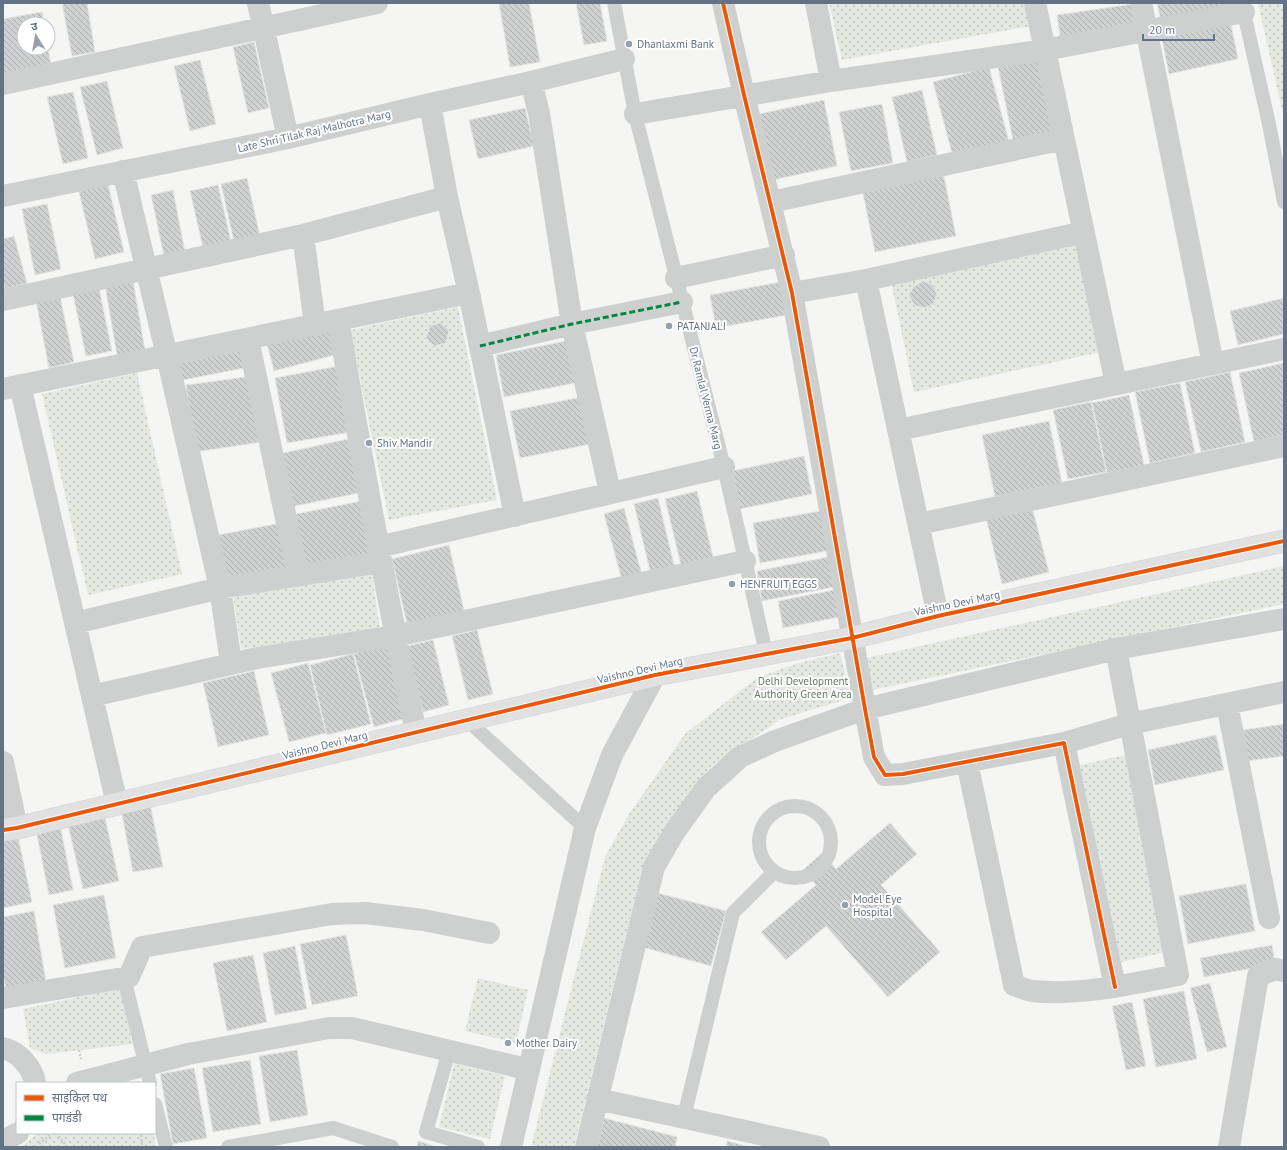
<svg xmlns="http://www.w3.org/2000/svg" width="1287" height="1150" font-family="'PT Sans','Noto Sans Devanagari',sans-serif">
  <defs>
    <pattern id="green-dots" width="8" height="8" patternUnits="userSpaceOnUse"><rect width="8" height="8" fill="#e4e8e1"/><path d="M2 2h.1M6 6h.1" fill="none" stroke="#bcc0bc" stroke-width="1.8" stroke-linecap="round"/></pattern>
    <pattern id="building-back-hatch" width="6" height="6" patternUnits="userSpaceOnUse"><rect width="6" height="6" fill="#d0d1d1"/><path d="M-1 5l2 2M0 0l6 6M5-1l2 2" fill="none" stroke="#acaeaf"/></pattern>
  </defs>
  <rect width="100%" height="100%" fill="#f5f5f3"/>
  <path fill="url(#green-dots)" d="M 829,3 L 1026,3 L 1031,26 L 842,60 Z
    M 1258,3 L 1284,3 L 1284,118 Z
    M 1078,242 L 1101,352 L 914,392 L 891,281 Z
    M 458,307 L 497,500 L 389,520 L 350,330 Z
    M 137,373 L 182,574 L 88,595 L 42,394 Z
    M 1284,566 L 1284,604 L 872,690 L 866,658 Z
    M 372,574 L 380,629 L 241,649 L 233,594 Z
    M 840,653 L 851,698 L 781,719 L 712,766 L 675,812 L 641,873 L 574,1147 L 531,1147 L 605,857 L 629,814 L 685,734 L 757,678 L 795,664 Z
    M 1125,755 L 1166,952 L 1121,962 L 1080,765 Z
    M 478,978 L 528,990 L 516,1043 L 465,1031 Z
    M 122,988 L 132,1044 L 47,1054 L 30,1048 L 23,1009 Z
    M 454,1064 L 505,1076 L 490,1139 L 439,1127 Z
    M 38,1133 L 154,1133 L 156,1147 L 21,1147 Z"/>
  <path fill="url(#building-back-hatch)" stroke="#e4e4e3" d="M 62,3 L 87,3 L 95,52 L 72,56 Z
    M 499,3 L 529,3 L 540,62 L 510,67 Z
    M 576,3 L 600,3 L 607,41 L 584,45 Z
    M 1157,3 L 1225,3 L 1227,10 L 1162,25 Z
    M 1133,4 L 1137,31 L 1061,42 L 1057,15 Z
    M 42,12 L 44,24 L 24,24 L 24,48 L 48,48 L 52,72 L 3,80 L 3,19 Z
    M 1230,19 L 1238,59 L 1169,74 L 1161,34 Z
    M 254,42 L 269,108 L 248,113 L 233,47 Z
    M 1042,58 L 1057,131 L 1013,140 L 998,67 Z
    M 200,60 L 216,124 L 190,131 L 174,66 Z
    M 989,67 L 1009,142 L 953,157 L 933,82 Z
    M 107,81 L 123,148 L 97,155 L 80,87 Z
    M 922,90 L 937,155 L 907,162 L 892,97 Z
    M 73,92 L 88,158 L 63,164 L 47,97 Z
    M 824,100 L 837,166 L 773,180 L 759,114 Z
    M 882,104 L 893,163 L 851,171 L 839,112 Z
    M 525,108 L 534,146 L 478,159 L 469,120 Z
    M 943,172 L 956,236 L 875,252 L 862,189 Z
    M 247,178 L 261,241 L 235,246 L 221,184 Z
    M 107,180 L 124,252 L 95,259 L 78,188 Z
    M 218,185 L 232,246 L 204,252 L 190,191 Z
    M 173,190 L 186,257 L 165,261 L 151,195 Z
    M 47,204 L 61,269 L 35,275 L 22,209 Z
    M 14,236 L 27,283 L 5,289 L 3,280 L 3,239 Z
    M 133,280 L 145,351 L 117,355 L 105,285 Z
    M 923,281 L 933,285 L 937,295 L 933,304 L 924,308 L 914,305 L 909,295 L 913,287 Z
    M 781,282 L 787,315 L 716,328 L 710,295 Z
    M 99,288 L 112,351 L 86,356 L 73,294 Z
    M 59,292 L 74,362 L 49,368 L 35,296 Z
    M 1284,298 L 1284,334 L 1238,345 L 1230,311 Z
    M 440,323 L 449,330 L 446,343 L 435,346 L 426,338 L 430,326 Z
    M 331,327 L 338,354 L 274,371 L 267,344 Z
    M 566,341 L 575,383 L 504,397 L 496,355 Z
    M 245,344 L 249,367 L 178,381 L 174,357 Z
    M 1284,363 L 1284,435 L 1254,442 L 1239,373 Z
    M 344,365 L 357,431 L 287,443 L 275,378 Z
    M 1230,372 L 1245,442 L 1201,452 L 1185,382 Z
    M 253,376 L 262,442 L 195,452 L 186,385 Z
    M 1180,383 L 1195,453 L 1150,463 L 1135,392 Z
    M 1129,395 L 1144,465 L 1107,473 L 1092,403 Z
    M 582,397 L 591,444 L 520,458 L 510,411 Z
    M 1091,402 L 1106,472 L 1068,479 L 1053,410 Z
    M 1049,421 L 1062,483 L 995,497 L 982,435 Z
    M 348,439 L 359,493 L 290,507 L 279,454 Z
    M 804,456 L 812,494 L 740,509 L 732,471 Z
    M 697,491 L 714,561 L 682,569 L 665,499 Z
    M 658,498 L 675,569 L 651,575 L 634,504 Z
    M 362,501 L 373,555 L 301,568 L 291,515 Z
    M 1032,507 L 1049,572 L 1002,584 L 986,518 Z
    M 624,508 L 643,579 L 623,584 L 604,514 Z
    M 826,510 L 833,550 L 760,563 L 753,523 Z
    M 286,522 L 296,572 L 228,586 L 218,535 Z
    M 449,545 L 465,615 L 408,628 L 392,559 Z
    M 828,557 L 834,587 L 762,601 L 757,571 Z
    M 834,590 L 839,617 L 783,628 L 778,601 Z
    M 477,630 L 493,694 L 468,700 L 452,636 Z
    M 433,640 L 449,705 L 423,712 L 407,646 Z
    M 390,644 L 410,717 L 374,727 L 354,654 Z
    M 353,654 L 371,724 L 327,735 L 310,665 Z
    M 308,663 L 326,733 L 289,742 L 271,673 Z
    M 254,671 L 269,735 L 218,747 L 203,683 Z
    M 1284,724 L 1284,756 L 1247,761 L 1242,730 Z
    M 1216,735 L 1224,770 L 1155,785 L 1148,750 Z
    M 150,804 L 163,867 L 133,872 L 121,809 Z
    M 104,813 L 119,881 L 83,889 L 67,821 Z
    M 890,823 L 917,854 L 881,885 L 940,952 L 888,997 L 826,926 L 786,960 L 761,932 L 816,885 L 803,870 L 822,853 L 836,869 Z
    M 60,825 L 73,890 L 49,895 L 36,830 Z
    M 17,832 L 32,902 L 3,908 L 3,835 Z
    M 1246,884 L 1255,931 L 1188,944 L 1179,896 Z
    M 654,892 L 726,911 L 711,966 L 639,946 Z
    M 104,895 L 116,958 L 65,968 L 53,905 Z
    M 34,911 L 46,982 L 6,989 L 3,974 L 3,917 Z
    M 346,935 L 358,996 L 312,1005 L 300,944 Z
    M 1272,945 L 1275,964 L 1204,977 L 1200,958 Z
    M 295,946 L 307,1009 L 275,1015 L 263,953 Z
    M 253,955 L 267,1022 L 227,1031 L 213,963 Z
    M 1210,983 L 1227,1047 L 1207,1052 L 1190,988 Z
    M 1184,991 L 1197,1059 L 1156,1067 L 1143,999 Z
    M 1132,1002 L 1146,1066 L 1126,1070 L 1112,1006 Z
    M 297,1050 L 308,1115 L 270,1122 L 259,1056 Z
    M 250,1060 L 261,1124 L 213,1132 L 202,1068 Z
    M 194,1068 L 207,1138 L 173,1144 L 160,1074 Z
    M 604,1118 L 677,1137 L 675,1147 L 597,1147 Z
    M 418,1141 L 437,1147 L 417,1147 Z
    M 727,1141 L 750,1147 L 726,1147 Z"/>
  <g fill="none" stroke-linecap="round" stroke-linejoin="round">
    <defs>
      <path id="secondary" d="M 3,830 L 17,828 L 655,675 L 852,638 L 938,616 L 1284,541"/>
    </defs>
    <use href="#secondary" stroke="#d0d2d3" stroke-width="23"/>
    <path stroke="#cccccd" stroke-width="2.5" stroke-dasharray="2 2" stroke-linecap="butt" d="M 79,1050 L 81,1059
      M 56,1133 L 67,1147
      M 141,1135 L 142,1147
      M 39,1144 L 53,1133"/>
    <path stroke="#ced0d0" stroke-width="14" d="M 614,3 L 635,114 L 724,467 L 766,653
      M 1242,4 L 1269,124 L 1284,202
      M 467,720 L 585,828
      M759 842a36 36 0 1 1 72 0a36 36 0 1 1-72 0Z
      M 124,978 L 150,1083
      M 449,1051 L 426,1132 L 478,1147
      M 155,1104 L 166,1147
      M 684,1117 L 733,913 L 774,872
      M 228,1147 L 333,1128 L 392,1147"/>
    <path stroke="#ced0d0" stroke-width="22" d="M 258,3 L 288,138
      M 723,3 L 744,95 L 792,293 L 865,709 L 874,757 L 885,775 L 903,774 L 1064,743 L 1115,987
      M 816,3 L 831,81
      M 1035,3 L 1116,384
      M 1141,3 L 1213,364
      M 531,82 L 539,113 L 572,324 L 610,492
      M 3,84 L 377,3
      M 430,104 L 447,197 L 469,293 L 515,516
      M 635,114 L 831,81 L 1045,50 L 1244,12
      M 123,171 L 167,356 L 220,588 L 231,663
      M 3,196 L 288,138 L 430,104 L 531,82 L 624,59
      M 771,202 L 1064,139
      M 303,235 L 315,325
      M 676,278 L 784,255
      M 866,280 L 938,616
      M 792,293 L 866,280 L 1084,232
      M 3,300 L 303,235 L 447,197
      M 338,320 C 362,458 386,596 416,732
      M 248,339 L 298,575
      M 480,346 L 572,324 L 682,302
      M 20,385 L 117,804
      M 3,389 L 469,293
      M 898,430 L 1284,349
      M 919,524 L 1284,446
      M 378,547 L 724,467
      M 75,623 L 220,588 L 381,562
      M 92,696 L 257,658 L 395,636 L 745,561
      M 1227,704 L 1269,918
      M 1064,743 L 1129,724 L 1284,692
      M 3,762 L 17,828
      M 967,762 L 1014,985 C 1020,987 1026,990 1032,991 C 1080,996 1131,984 1178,975 L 1116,649
      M 3,998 L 129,977 L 142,947 L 332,914 L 365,913 L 423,920 L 489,933
      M 3,1048 C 18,1051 33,1068 35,1083
      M 77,1083 L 188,1054 L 329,1028 L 352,1028 L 514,1066 L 529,1070
      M 597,1099 L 819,1147
      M 3,1141 L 18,1133
      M 511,1147 L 585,828 L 612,755 L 655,675
      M 586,1147 L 654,867 L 675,831 L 706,788 L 740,757 L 775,741 L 865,709 L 1116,649 L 1284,619
      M 1229,1147 L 1258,976 L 1275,969 L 1284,971"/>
    <use href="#secondary" stroke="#e1e1e2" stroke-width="22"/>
    <path stroke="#00873e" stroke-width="3" stroke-dasharray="6 3" stroke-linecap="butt" d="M 480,346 L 572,324 L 682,302"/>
    <defs>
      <path id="cycleway" d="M 723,3 L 744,95 L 792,293 L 865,709 L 874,757 L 885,775 L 903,774 L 1064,743 L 1115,987
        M 3,830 L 17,828 L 655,675 L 852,638 L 938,616 L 1284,541"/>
    </defs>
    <use href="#cycleway" stroke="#fff" stroke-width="6"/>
    <use href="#cycleway" stroke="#e8590c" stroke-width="4"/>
  </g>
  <g fill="#96a0ac" stroke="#fff" stroke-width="1.5">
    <circle cx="629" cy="44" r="4"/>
    <circle cx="669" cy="326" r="4"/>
    <circle cx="369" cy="443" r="4"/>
    <circle cx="732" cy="584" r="4"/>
    <circle cx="845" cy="905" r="4"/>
    <circle cx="508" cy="1043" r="4"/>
  </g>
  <g text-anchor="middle" stroke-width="4" stroke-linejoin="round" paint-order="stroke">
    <g font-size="11" fill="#637385" stroke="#fff" text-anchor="start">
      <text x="637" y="48">Dhanlaxmi Bank</text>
      <text x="677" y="330">PATANJALI</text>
      <text x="377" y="447">Shiv Mandir</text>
      <text x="740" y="588">HENFRUIT EGGS</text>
      <text x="853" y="903">Model Eye<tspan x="853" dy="13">Hospital</tspan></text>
      <text x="516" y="1047">Mother Dairy</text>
    </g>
    <g font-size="11" fill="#637385" stroke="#fff">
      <text transform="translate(314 131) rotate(-13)" y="4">Late Shri Tilak Raj Malhotra Marg</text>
      <text transform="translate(706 398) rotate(76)" y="4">Dr Ramlal Verma Marg</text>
      <text transform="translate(957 603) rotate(-12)" y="4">Vaishno Devi Marg</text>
      <text transform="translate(640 670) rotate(-13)" y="4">Vaishno Devi Marg</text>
      <text transform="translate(325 745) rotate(-14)" y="4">Vaishno Devi Marg</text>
    </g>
    <g font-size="11" fill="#657c62" stroke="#fff">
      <text x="803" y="685">Delhi Development<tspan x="803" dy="13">Authority Green Area</tspan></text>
    </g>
  </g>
  <rect width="1287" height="1150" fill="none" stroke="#637385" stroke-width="8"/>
  <rect x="16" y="1082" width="140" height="52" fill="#ffffff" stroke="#c1c7ce"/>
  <rect x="24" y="1095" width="20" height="6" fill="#e8590c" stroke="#c1c7ce"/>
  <text x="52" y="1102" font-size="12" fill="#637385">साइकिल पथ</text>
  <rect x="24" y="1115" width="20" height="6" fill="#00873e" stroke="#c1c7ce"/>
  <text x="52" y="1122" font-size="12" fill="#637385">पगडंडी</text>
  <g transform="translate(36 36) rotate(349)"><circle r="19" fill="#ffffff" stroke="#c1c7ce"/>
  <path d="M0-3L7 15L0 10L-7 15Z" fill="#96a0ac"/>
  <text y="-6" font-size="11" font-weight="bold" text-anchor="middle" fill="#637385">उ</text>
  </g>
  <path d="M1143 34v6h71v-6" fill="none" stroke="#637385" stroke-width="2"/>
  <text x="1149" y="34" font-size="12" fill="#637385" stroke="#ffffff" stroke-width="3" paint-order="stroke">20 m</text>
</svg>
